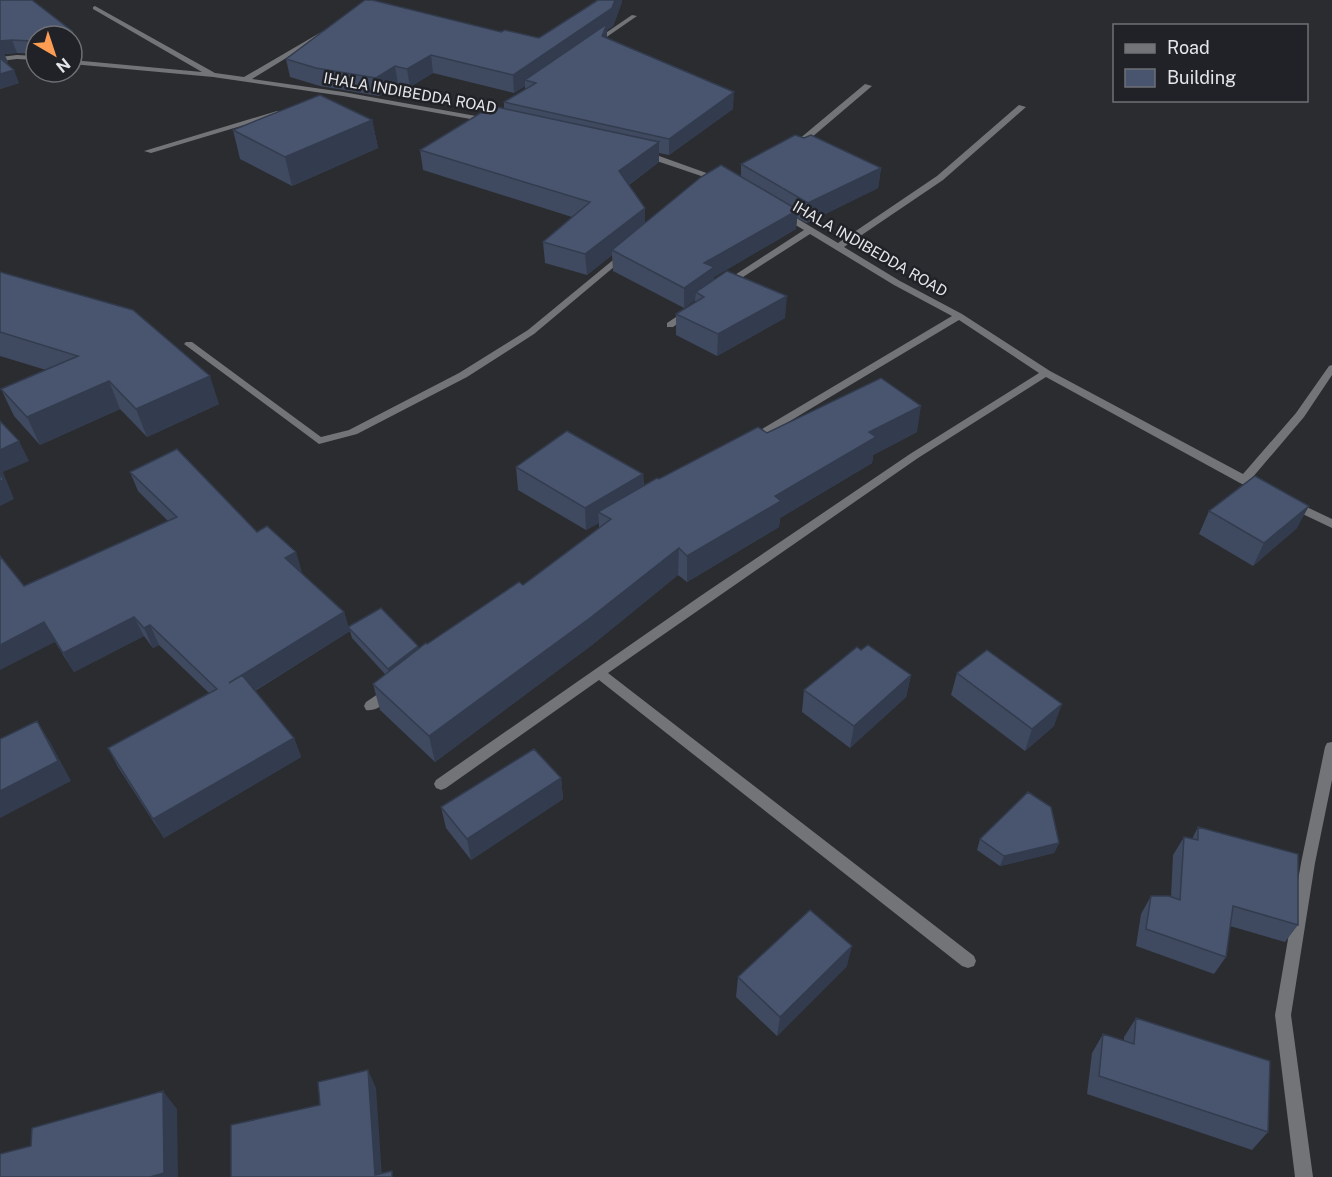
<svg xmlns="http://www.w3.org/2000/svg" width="1332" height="1177" font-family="'Public Sans',sans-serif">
  <rect width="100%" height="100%" fill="#2a2c30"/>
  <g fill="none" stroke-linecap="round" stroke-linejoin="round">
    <path fill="#737477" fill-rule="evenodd" d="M 95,6 L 215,73 L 244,77 L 323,31 L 327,31 L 327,33 L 252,79 L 343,92 L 487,118 L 491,120 L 487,122 L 343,96 L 213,77 L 72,64 L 72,60 L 202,72 L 93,9 L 93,7 Z
      M 632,15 L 637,16 L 595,45 L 591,45 L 591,43 Z
      M 17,55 L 36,56 L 36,60 L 17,59 L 0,61 L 0,57 Z
      M 865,84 L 872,86 L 798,149 L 792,149 L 792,145 Z
      M 1019,105 L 1026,107 L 943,180 L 844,247 L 900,281 L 962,314 L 1050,371 L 1243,474 L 1296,413 L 1329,366 L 1332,365 L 1332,375 L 1304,417 L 1252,478 L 1267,488 L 1265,491 L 1257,491 L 1240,483 L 1046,377 L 918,458 L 608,673 L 974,956 L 976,961 L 974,966 L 968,968 L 962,966 L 599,680 L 446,788 L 441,790 L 436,788 L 434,784 L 436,780 L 699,597 L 910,454 L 1039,373 L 959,320 L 755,442 L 747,442 L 746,440 L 747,438 L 952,316 L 894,285 L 810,234 L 729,286 L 726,287 L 721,284 L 804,230 L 782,217 L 782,213 L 788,213 L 838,243 L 937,176 Z
      M 277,111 L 284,113 L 151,153 L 144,151 Z
      M 642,152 L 648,152 L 726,180 L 719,182 L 642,156 Z
      M 624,251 L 628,254 L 627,256 L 534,334 L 467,377 L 357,434 L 319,444 L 184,344 L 186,342 L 192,342 L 321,437 L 349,430 L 459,373 L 528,330 Z
      M 688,309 L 693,312 L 691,314 L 673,327 L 667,327 L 667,323 Z
      M 1292,500 L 1332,519 L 1332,528 L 1288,507 L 1286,504 L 1288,501 Z
      M 390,686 L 395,687 L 396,691 C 391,700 377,712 366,710 L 364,706 L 366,702 Z
      M 1332,742 L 1332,780 L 1315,863 L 1291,1015 L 1313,1177 L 1295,1177 L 1275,1015 L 1301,863 L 1325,747 L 1327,743 Z"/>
  </g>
  <path fill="#3f495f" d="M 0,0 L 72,31 L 77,44 L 36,36 L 36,54 L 17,53 L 4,54 L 8,62 L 6,63 L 19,83 L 0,89 Z
    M 622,2 L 613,26 L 607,30 L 607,39 L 733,109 L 669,155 L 659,153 L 659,162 L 629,185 L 645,208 L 645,223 L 741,177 L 741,164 L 881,168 L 878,188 L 807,223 L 797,218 L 796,229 L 714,277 L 714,280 L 785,318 L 717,356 L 676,335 L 676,314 L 695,302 L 695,300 L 684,308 L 613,271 L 612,255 L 587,275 L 545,263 L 543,242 L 572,217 L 423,170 L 420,150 L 504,108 L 504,102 L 525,89 L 525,86 L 514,93 L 433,73 L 410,87 L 398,84 L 379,96 L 320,86 L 290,77 L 286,59 L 501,32 L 539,38 Z
    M 372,120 L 378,148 L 292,186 L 240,159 L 233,130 Z
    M 0,272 L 219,404 L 147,437 L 120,409 L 40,445 L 14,416 L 1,389 L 46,370 L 0,356 Z
    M 917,432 L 873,455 L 872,463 L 780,518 L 779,527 L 687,582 L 678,575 L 592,645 L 435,762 L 380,710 L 373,684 L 385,674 L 352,638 L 350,631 L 255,691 L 294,738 L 301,757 L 164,838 L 118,767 L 108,748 L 209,693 L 159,645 L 153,648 L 144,636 L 74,672 L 55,642 L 24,586 L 168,521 L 138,491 L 130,472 L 257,532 L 344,612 L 348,627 L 418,646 L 418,649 L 427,644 L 523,585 L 599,528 L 599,523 L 586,530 L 518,490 L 516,467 L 643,474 L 644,486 L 767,433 Z
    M 1209,511 L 1297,528 L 1253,566 L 1199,534 Z
    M 957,673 L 1054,726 L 1025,751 L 951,695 Z
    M 911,675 L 906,697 L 850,748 L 802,712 L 804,690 Z
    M 561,778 L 563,799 L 471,860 L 446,828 L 441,807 Z
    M 1198,827 L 1298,925 L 1285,942 L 1230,926 L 1226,957 L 1214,974 L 1136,946 L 1141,914 L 1151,896 L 1171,897 L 1173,855 L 1184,837 L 1192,839 Z
    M 980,839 L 1059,843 L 1054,853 L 1000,866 L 977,850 Z
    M 847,966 L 777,1036 L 736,997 L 738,977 Z
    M 1136,1018 L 1268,1132 L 1252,1150 L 1087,1094 L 1092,1053 L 1103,1034 L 1124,1041 L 1124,1037 Z"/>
  <path fill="#333c4e" d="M 615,0 L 622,0 L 622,2 L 613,26 L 607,30 L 607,40 L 525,80 L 525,86 L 514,93 L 513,75 Z
    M 72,31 L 77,44 L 72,45 L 72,36 L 52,36 Z
    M 12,40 L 17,53 L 4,54 L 8,62 L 0,64 L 0,41 Z
    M 36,40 L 36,50 L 33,41 Z
    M 431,55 L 433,73 L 410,87 L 407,69 Z
    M 395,66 L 398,84 L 379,96 L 376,78 Z
    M 14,70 L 19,83 L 0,89 L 0,74 Z
    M 734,92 L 733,109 L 669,155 L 669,139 Z
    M 372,120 L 378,148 L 292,186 L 285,157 Z
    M 659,142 L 659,162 L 620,191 L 619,171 Z
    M 881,168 L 878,188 L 807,223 L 808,203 Z
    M 645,208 L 645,229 L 612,250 L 612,255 L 587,275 L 585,254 Z
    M 798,210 L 796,229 L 714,277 L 714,287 L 696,292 L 695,300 L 684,308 L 684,288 L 704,263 Z
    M 787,296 L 785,318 L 717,356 L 718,334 Z
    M 210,376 L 219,404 L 147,437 L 136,409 Z
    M 109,381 L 120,409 L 40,445 L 27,417 Z
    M 921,406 L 917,432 L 873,455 L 872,463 L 780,518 L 779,527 L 687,582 L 687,556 L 869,432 Z
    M 19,441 L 29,461 L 3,472 L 14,499 L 0,506 L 0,450 Z
    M 643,474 L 644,496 L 598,512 L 599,523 L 586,530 L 585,508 Z
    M 1309,506 L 1297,528 L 1253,566 L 1264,543 Z
    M 679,548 L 678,575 L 592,645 L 435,762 L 429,736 Z
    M 296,552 L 302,572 L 291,578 L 285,558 Z
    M 344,612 L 350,631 L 236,702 L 229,683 Z
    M 134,617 L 144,636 L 74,672 L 63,653 Z
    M 44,622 L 55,642 L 0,670 L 0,645 Z
    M 150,625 L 159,645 L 153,648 L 144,628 Z
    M 418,646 L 420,657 L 391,680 L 388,669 Z
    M 911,675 L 906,697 L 850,748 L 854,726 Z
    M 1062,704 L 1054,726 L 1025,751 L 1032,729 Z
    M 37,721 L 50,742 L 71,781 L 0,818 L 0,791 Z
    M 294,738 L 301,757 L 164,838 L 153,819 Z
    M 561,778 L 563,799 L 471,860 L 467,839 Z
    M 1059,843 L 1054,853 L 1000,866 L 1004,856 Z
    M 852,946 L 847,966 L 777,1036 L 780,1017 Z
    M 368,1070 L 376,1088 L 382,1177 L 375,1175 Z
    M 163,1091 L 177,1109 L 178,1177 L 150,1177 Z"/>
  <path fill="#49556f" stroke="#333c4e" stroke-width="1.5" d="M 0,0 L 32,0 L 72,31 L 52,36 L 36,36 L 36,40 L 33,41 L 12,40 L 0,41 Z
    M 365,0 L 372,0 L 501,32 L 505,30 L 539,38 L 598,0 L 615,0 L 612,8 L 513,75 L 431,55 L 407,69 L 395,66 L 376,78 L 316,68 L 286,59 Z
    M 607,24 L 602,36 L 734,92 L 669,139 L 504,102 L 536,83 L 525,80 Z
    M 0,58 L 14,70 L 0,74 Z
    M 320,95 L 372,120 L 285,157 L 233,130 Z
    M 492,106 L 659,142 L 619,171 L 645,208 L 585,254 L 543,242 L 590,202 L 420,150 Z
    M 795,135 L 804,138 L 811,135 L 881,168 L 808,203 L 741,164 Z
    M 721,165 L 798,210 L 704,263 L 714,267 L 684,288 L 612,250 L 701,177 Z
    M 727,271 L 787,296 L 718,334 L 676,314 L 704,297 L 696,292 Z
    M 0,272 L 133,310 L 210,376 L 136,409 L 109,381 L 27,417 L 1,389 L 78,356 L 0,332 Z
    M 881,378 L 921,406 L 869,432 L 876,437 L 775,496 L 781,501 L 687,556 L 679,548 L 590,618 L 429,736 L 373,684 L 426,643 L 427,644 L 519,582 L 523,585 L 611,519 L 598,512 L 657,478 L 659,479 L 758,427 L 767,433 Z
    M 0,421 L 19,441 L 0,450 Z
    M 567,431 L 643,474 L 585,508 L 516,467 Z
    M 177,449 L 257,532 L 267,526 L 296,552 L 285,558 L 344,612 L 229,683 L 242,675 L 294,738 L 153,819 L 108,748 L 217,689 L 150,625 L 144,628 L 134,617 L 63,653 L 44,622 L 0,645 L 0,556 L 24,586 L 177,517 L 130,472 Z
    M 0,471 L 3,480 L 0,481 Z
    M 1255,476 L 1309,506 L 1264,543 L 1209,511 Z
    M 381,608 L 418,646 L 388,669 L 348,627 Z
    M 868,645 L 911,675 L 854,726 L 804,690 L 857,647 L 861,650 Z
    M 987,650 L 1062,704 L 1032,729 L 957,673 Z
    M 37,721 L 58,761 L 0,791 L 0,739 Z
    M 534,749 L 561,778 L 467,839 L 441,807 Z
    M 1028,792 L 1051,807 L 1059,843 L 1004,856 L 980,839 Z
    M 1198,827 L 1298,854 L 1298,925 L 1233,906 L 1226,957 L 1146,929 L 1151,896 L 1169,896 L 1180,900 L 1184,837 L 1198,840 Z
    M 810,910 L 852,946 L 780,1017 L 738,977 Z
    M 1136,1018 L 1270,1061 L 1268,1132 L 1099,1076 L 1103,1034 L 1134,1044 Z
    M 368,1070 L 375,1175 L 392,1171 L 392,1177 L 231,1177 L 231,1125 L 320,1105 L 318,1082 Z
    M 163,1091 L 164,1173 L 150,1177 L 0,1177 L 0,1154 L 31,1146 L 32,1128 Z"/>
  <g text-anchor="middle" stroke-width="5" stroke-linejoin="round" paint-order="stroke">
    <g font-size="15" fill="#e5e6e9" stroke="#202227">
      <text transform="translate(410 93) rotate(10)" y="5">IHALA INDIBEDDA ROAD</text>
      <text transform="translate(870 249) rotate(30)" y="5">IHALA INDIBEDDA ROAD</text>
    </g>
  </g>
  <rect x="1113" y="24" width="195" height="78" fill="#202227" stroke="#6f7075" stroke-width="1.5"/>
  <rect x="1125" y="44" width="30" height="9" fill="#737477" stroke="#6f7075" stroke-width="1.5"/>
  <text x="1167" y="54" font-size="18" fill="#e5e6e9">Road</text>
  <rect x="1125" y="69" width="30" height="18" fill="#49556f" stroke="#6f7075" stroke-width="1.5"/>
  <text x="1167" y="84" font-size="18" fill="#e5e6e9">Building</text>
  <g transform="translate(54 54) rotate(141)"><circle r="28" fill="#202227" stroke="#6f7075" stroke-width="1.5"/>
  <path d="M0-4.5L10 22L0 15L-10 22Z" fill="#fc9d53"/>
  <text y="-9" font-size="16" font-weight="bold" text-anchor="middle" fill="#e5e6e9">N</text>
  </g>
</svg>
